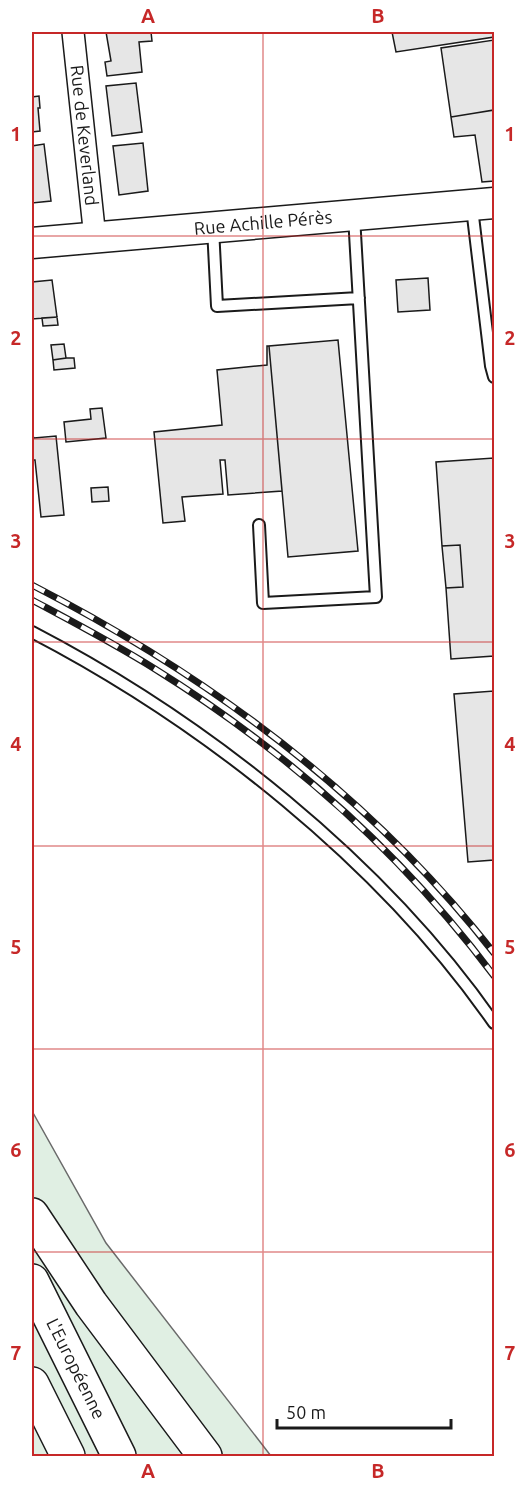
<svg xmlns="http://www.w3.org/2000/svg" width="526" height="1488" font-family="Ubuntu,sans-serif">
  <rect width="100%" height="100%" fill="#fff"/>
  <path fill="#e0efe3" stroke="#6a6a6a" stroke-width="1.5" d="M 32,1111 L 106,1243 L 271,1456 L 32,1456 Z"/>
  <path fill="#e6e6e6" stroke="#1a1a1a" stroke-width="1.5" d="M 106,32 L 151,32 L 152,41 L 139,42 L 142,72 L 107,76 L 105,62 L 111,61 Z
    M 392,32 L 494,32 L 494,37 L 396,52 Z
    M 494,40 L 494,110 L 451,117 L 441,48 Z
    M 136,83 L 142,132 L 112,136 L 106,86 Z
    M 39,96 L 40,108 L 38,108 L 40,131 L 32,132 L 32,97 Z
    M 494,110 L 494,181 L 482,182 L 475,135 L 454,137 L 451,117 Z
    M 143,143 L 148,191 L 119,195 L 113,146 Z
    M 44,144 L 51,201 L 32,203 L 32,146 Z
    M 428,278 L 430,310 L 398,312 L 396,280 Z
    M 52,280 L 57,317 L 32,319 L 32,282 Z
    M 57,317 L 58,325 L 43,326 L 42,318 Z
    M 338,340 L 358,551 L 288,557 L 269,346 Z
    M 64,344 L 66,358 L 53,360 L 51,345 Z
    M 267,346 L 269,346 L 282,491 L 228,495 L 225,460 L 220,460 L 223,494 L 182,497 L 185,521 L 163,523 L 154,432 L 222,425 L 217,370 L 267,365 Z
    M 66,358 L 74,358 L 75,368 L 54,370 L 53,360 Z
    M 102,408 L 106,438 L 66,442 L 64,422 L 91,419 L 90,409 Z
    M 32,434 L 34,438 L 56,436 L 64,515 L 41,517 L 35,460 L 32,460 Z
    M 494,458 L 494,656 L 451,659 L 446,588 L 463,587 L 460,545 L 442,546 L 436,462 Z
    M 108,487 L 109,501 L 92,502 L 91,488 Z
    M 460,545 L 463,587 L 446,588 L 442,546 Z
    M 494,691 L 494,860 L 468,862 L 454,694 Z"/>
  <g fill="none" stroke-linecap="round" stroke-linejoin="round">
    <defs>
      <path id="lane" d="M 472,208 L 491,366 L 494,377
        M 213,228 L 217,306 L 359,298
        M 259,525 L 263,603 L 376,597 L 354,216
        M 32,632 C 205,722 382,862 494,1023"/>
      <g id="street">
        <path id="s1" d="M 73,32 L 95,238"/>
      </g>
      <g id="secondary">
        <path id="s2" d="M 32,243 L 494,203"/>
      </g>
      <g id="highway">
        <path d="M 32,1215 L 91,1304 L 205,1456"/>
        <path id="s3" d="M 32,1281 L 119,1456"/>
        <path d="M 32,1384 L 68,1456"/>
      </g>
    </defs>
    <use href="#lane" stroke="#1a1a1a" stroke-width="14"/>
    <use href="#street" stroke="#1a1a1a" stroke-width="24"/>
    <use href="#secondary" stroke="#1a1a1a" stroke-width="33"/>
    <use href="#highway" stroke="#1a1a1a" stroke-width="36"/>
    <use href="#lane" stroke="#fff" stroke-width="10"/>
    <use href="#street" stroke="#fff" stroke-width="21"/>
    <use href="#secondary" stroke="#fff" stroke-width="30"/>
    <use href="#highway" stroke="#fff" stroke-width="33"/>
    <defs>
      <path id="rail" d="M 32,585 C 209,676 370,795 494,953
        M 32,600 C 73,622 115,644 155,669 C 285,750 402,853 494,976"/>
    </defs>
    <use href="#rail" stroke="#1a1a1a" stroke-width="7"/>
    <use href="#rail" stroke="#fff" stroke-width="4.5" stroke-dasharray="14" stroke-linecap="butt"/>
  </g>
  <path fill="none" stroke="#c62828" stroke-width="1.5" stroke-opacity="0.55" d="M 263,32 L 263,1456M 32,236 L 494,236M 32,439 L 494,439M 32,642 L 494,642M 32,846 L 494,846M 32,1049 L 494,1049M 32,1252 L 494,1252"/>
  <g text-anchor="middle" stroke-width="4.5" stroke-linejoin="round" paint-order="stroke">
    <g font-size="18" fill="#1a1a1a" stroke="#fff">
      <text dy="6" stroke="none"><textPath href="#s1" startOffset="104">Rue de Keverland</textPath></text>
      <text dy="6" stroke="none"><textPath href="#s2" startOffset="232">Rue Achille Pérès</textPath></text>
      <text dy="6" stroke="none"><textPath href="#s3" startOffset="98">L'Européenne</textPath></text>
    </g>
  </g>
  <rect width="526" height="1488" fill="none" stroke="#ffffff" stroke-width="66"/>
  <path d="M277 1419v9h174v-9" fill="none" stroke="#1a1a1a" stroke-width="3"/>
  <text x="286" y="1419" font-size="18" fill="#1a1a1a" stroke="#ffffff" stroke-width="4.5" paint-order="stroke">50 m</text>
  <rect x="33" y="33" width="460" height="1422" fill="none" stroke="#c62828" stroke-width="2"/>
  <g font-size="20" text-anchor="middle" font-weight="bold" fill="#c62828">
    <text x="148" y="23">A</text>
    <text x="378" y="23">B</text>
    <text x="16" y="141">1</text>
    <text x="510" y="141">1</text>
    <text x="16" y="345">2</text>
    <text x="510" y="345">2</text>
    <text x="16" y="548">3</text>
    <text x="510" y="548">3</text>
    <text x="16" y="751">4</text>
    <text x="510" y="751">4</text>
    <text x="16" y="954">5</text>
    <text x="510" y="954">5</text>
    <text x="16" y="1157">6</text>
    <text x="510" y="1157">6</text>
    <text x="16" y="1360">7</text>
    <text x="510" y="1360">7</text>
    <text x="148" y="1478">A</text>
    <text x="378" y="1478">B</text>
  </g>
</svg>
